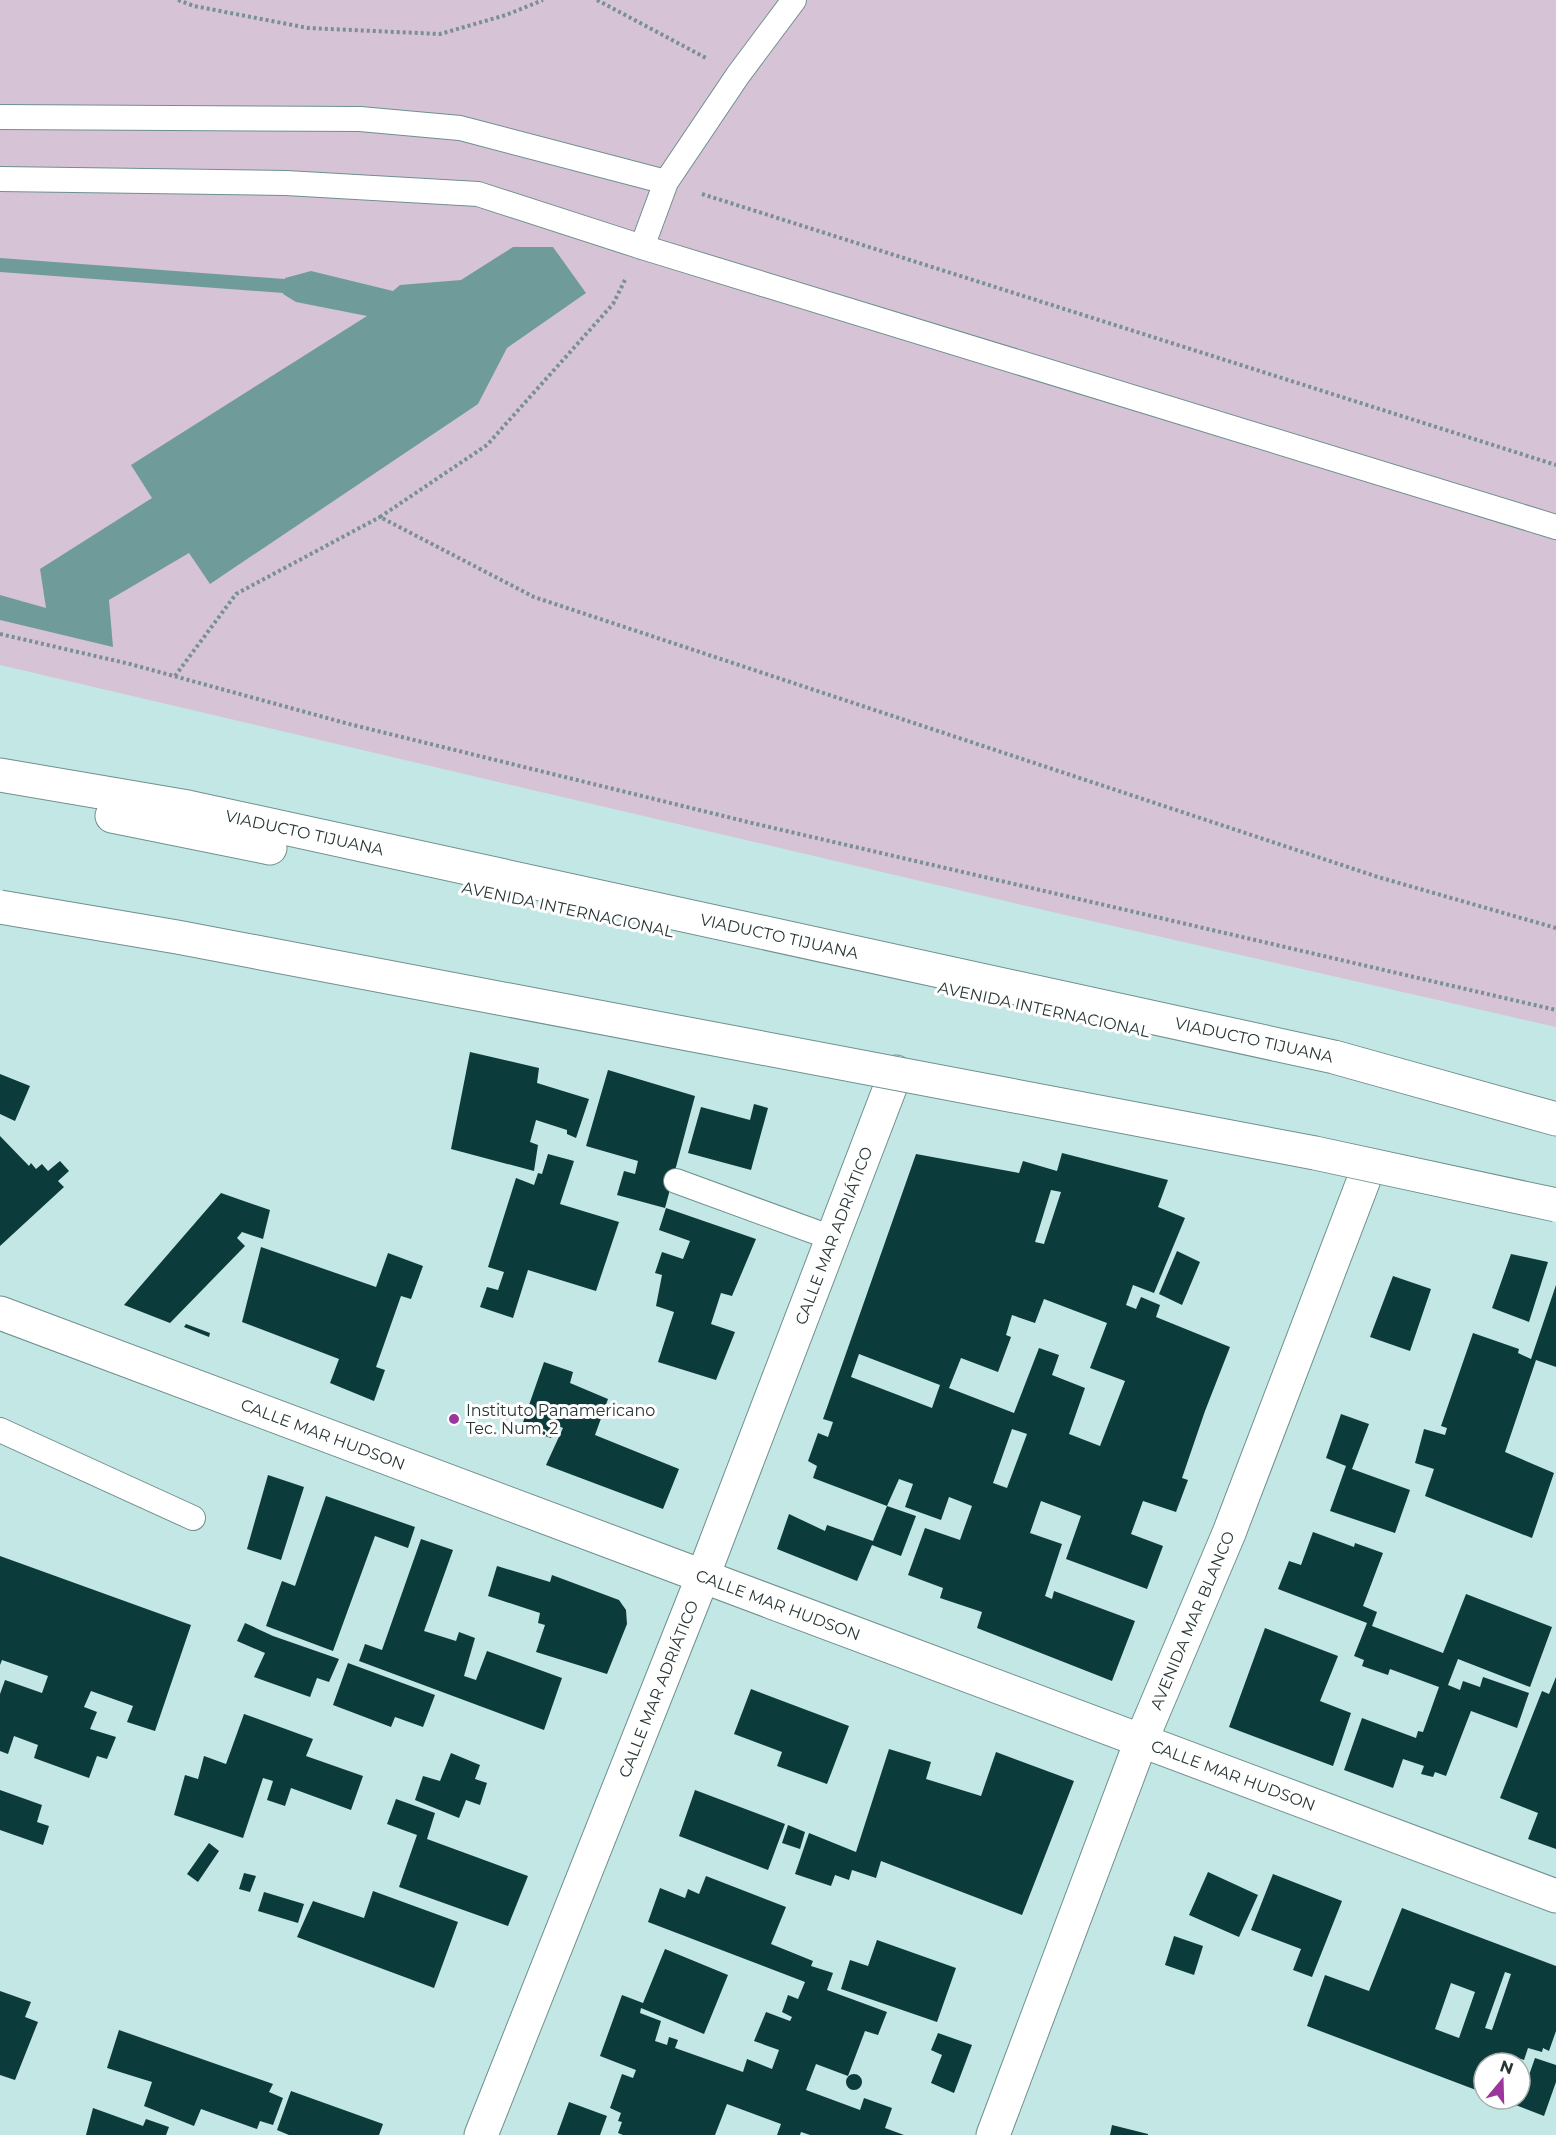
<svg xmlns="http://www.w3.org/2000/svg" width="1556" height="2135" font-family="Montserrat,sans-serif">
  <rect width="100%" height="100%" fill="#c3e7e5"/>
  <path fill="#d7c3d6" d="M 0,0 L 1556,0 L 1556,1027 L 1061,914 L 0,665 Z"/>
  <path fill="#6f9c9b" d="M 513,247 L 553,247 L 586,293 L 507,348 L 478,404 L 210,584 L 189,553 L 109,600 L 113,647 L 0,620 L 0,595 L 46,608 L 40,569 L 152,498 L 131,465 L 367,316 L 296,302 L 283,294 L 285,278 L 311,271 L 393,291 L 400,285 L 461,280 Z"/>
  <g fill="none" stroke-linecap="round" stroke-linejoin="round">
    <path stroke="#6f9c9b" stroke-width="14" d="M 0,265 L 284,286"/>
  </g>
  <path fill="#0c3b3b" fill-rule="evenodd" d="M 470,1052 L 539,1068 L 537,1083 L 589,1099 L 576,1138 L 567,1134 L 567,1130 L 536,1120 L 530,1142 L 538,1145 L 534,1171 L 451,1149 Z
    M 608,1070 L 695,1096 L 665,1208 L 617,1195 L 624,1171 L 635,1174 L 638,1161 L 586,1146 Z
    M 0,1074 L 30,1086 L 15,1121 L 0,1114 Z
    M 754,1104 L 768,1108 L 751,1170 L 688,1153 L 701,1107 L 750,1120 Z
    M 0,1136 L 29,1166 L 31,1163 L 36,1169 L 42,1164 L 48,1171 L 60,1161 L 69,1171 L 58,1181 L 64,1187 L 0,1246 Z
    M 1062,1153 L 1168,1180 L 1158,1207 L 1185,1218 L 1154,1293 L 1133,1285 L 1126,1305 L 1136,1309 L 1141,1297 L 1160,1305 L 1156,1317 L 1230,1347 L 1205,1411 L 1182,1478 L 1188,1480 L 1176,1512 L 1143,1501 L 1131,1534 L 1163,1546 L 1147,1589 L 1066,1559 L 1081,1516 L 1041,1501 L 1030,1533 L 1062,1544 L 1045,1596 L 1052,1599 L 1054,1591 L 1135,1621 L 1112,1681 L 977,1628 L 982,1612 L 940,1598 L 943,1588 L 908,1575 L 925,1528 L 960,1540 L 972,1506 L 949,1497 L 941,1520 L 905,1507 L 913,1484 L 899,1479 L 887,1506 L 813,1478 L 817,1466 L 808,1461 L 818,1433 L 828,1437 L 833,1422 L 823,1419 L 916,1154 L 1019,1173 L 1023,1161 L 1057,1171 ZM 1051,1190 L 1061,1192 L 1044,1244 L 1035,1242 ZM 1044,1299 L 1107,1323 L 1090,1368 L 1125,1381 L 1100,1446 L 1069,1434 L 1085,1388 L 1052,1375 L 1059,1355 L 1039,1348 L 1014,1413 L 949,1388 L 961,1358 L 998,1372 L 1011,1337 L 1006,1335 L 1012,1315 L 1035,1323 ZM 859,1354 L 940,1385 L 932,1408 L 851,1377 ZM 1012,1429 L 1027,1434 L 1007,1488 L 993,1483 Z
    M 548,1154 L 574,1161 L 560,1204 L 619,1222 L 596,1291 L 528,1270 L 513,1318 L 480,1307 L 487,1287 L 498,1290 L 504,1272 L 488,1267 L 516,1178 L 534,1185 L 538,1173 L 542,1174 Z
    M 221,1193 L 270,1210 L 263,1239 L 242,1232 L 237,1238 L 245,1246 L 170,1323 L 124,1305 Z
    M 666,1208 L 756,1239 L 732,1296 L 721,1293 L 711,1324 L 735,1332 L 716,1380 L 658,1362 L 674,1312 L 656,1306 L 662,1275 L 655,1273 L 662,1252 L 683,1259 L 690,1241 L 659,1230 Z
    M 261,1247 L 376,1287 L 388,1253 L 423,1266 L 411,1299 L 401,1296 L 376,1367 L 385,1370 L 374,1401 L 330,1383 L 339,1359 L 242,1322 Z
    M 1177,1251 L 1200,1262 L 1182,1305 L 1159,1294 Z
    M 1511,1254 L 1548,1262 L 1529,1322 L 1492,1308 Z
    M 1393,1276 L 1431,1289 L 1410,1351 L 1370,1337 Z
    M 1556,1285 L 1556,1367 L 1536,1360 L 1505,1452 L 1554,1473 L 1532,1538 L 1425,1496 L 1434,1469 L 1415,1463 L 1424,1429 L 1445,1435 L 1447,1428 L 1441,1426 L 1473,1333 L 1519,1349 L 1518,1353 L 1531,1359 Z
    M 186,1324 L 210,1333 L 209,1337 L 184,1327 Z
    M 544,1362 L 573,1372 L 570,1383 L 608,1399 L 595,1435 L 679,1469 L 663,1509 L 546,1465 L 563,1428 L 556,1425 L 551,1438 L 521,1428 Z
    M 1341,1414 L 1369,1424 L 1352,1469 L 1410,1490 L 1395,1533 L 1330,1511 L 1346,1466 L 1326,1458 Z
    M 268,1475 L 304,1487 L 281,1560 L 247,1549 Z
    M 326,1496 L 415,1527 L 408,1548 L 375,1536 L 333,1651 L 266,1626 L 282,1581 L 295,1586 Z
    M 887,1506 L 916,1516 L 901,1556 L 872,1545 L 857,1581 L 777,1549 L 789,1514 L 825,1531 L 827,1525 L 873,1541 Z
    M 1313,1532 L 1354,1547 L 1355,1543 L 1383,1553 L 1363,1606 L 1377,1612 L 1372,1626 L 1443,1653 L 1466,1594 L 1552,1627 L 1530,1687 L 1458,1659 L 1448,1685 L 1460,1690 L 1463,1681 L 1480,1687 L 1483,1677 L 1529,1693 L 1517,1728 L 1471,1711 L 1446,1776 L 1435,1772 L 1433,1777 L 1421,1774 L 1424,1766 L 1403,1759 L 1393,1788 L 1344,1770 L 1362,1718 L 1416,1738 L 1418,1731 L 1423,1732 L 1439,1687 L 1390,1669 L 1388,1675 L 1362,1666 L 1364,1660 L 1354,1656 L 1367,1623 L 1278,1589 L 1289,1561 L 1301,1565 Z
    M 421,1539 L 453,1550 L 424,1631 L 456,1641 L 459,1632 L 475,1638 L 464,1676 L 476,1680 L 487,1651 L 562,1678 L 544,1730 L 359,1661 L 365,1644 L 382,1650 Z
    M 0,1556 L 191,1625 L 155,1731 L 127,1722 L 133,1706 L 91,1691 L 84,1707 L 97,1712 L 90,1729 L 116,1737 L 107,1759 L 97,1756 L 89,1778 L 34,1758 L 38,1745 L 14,1736 L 8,1754 L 0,1751 L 0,1694 L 5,1680 L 42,1693 L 48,1676 L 2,1660 L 0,1665 Z
    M 497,1566 L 550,1582 L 552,1575 L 619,1600 L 626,1610 L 627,1624 L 607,1674 L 536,1652 L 545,1625 L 538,1623 L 540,1613 L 488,1596 Z
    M 245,1623 L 273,1636 L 339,1659 L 329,1682 L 317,1678 L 310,1697 L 254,1677 L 265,1653 L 237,1641 Z
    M 1265,1628 L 1338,1656 L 1320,1701 L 1351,1713 L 1333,1766 L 1229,1727 Z
    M 348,1663 L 435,1695 L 423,1727 L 395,1717 L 391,1727 L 333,1705 Z
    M 1556,1677 L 1556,1849 L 1528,1839 L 1538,1813 L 1500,1798 L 1542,1691 L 1549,1694 Z
    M 751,1689 L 849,1726 L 827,1784 L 777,1766 L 782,1752 L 734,1734 Z
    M 244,1714 L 313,1739 L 306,1756 L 363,1776 L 351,1810 L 291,1788 L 285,1806 L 267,1800 L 273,1781 L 263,1778 L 243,1838 L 174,1815 L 185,1775 L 198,1779 L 204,1756 L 226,1764 Z
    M 889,1749 L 931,1762 L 926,1779 L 981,1796 L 996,1752 L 1074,1781 L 1022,1915 L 881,1861 L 876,1878 L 852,1870 L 849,1880 L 835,1875 L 831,1886 L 795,1874 L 809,1833 L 856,1852 Z
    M 451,1753 L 480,1765 L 475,1779 L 487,1783 L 480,1805 L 466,1800 L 459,1818 L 415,1800 L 423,1776 L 440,1781 Z
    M 0,1790 L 42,1805 L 37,1822 L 49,1826 L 43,1845 L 0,1830 Z
    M 695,1790 L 785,1824 L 768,1870 L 679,1836 Z
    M 396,1799 L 435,1813 L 427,1839 L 528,1876 L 508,1926 L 399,1887 L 417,1835 L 387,1824 Z
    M 788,1825 L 805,1832 L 800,1849 L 782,1843 Z
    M 209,1843 L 219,1851 L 198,1882 L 187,1874 Z
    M 1208,1872 L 1258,1895 L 1239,1937 L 1189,1915 Z
    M 244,1873 L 256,1876 L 250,1892 L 239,1889 Z
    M 1273,1874 L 1342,1901 L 1312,1977 L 1293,1970 L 1301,1949 L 1251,1930 Z
    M 706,1876 L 786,1907 L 771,1944 L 813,1961 L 811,1966 L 833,1973 L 827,1990 L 887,2012 L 878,2035 L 865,2031 L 848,2076 L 816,2064 L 806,2090 L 860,2110 L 864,2098 L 892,2108 L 885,2128 L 904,2135 L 810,2135 L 801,2132 L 800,2135 L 777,2135 L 781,2124 L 727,2104 L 715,2135 L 623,2135 L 618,2133 L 622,2122 L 618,2121 L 621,2113 L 610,2108 L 622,2074 L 633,2078 L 636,2070 L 600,2056 L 622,1995 L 643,2003 L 665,1949 L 728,1975 L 704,2034 L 641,2008 L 640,2013 L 661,2021 L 655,2041 L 667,2045 L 669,2037 L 678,2040 L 675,2048 L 743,2072 L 747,2059 L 772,2069 L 779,2050 L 754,2041 L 766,2012 L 790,2021 L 792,2017 L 782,2012 L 788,1995 L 798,1999 L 805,1982 L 648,1922 L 660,1888 L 685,1898 L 688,1889 L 699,1894 Z
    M 373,1891 L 458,1922 L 434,1988 L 297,1937 L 313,1901 L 364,1918 Z
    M 264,1892 L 304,1904 L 298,1923 L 258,1911 Z
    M 1402,1908 L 1556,1966 L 1556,2031 L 1549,2051 L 1543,2048 L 1542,2052 L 1528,2048 L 1524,2060 L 1518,2058 L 1516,2063 L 1484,2063 L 1484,2093 L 1307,2026 L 1325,1975 L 1369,1991 ZM 1505,1972 L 1511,1974 L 1492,2030 L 1485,2028 ZM 1451,1983 L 1475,1992 L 1459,2038 L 1435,2029 Z
    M 1174,1936 L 1203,1946 L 1194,1975 L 1165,1965 Z
    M 877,1940 L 956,1968 L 937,2022 L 841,1989 L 850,1960 L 868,1966 Z
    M 0,1991 L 31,2002 L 25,2017 L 38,2022 L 15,2080 L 0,2075 Z
    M 119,2030 L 273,2084 L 269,2092 L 283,2098 L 273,2125 L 260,2121 L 257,2129 L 201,2109 L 194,2126 L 144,2106 L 152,2082 L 107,2068 Z
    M 938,2033 L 972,2045 L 954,2093 L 931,2083 L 942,2055 L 931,2050 Z
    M 1535,2058 L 1556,2065 L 1556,2082 L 1544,2116 L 1500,2099 L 1520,2099 L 1520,2075 L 1528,2078 Z
    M846 2082a8 8 0 1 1 16 0a8 8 0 1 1-16 0Z
    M 291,2091 L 383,2124 L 379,2135 L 289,2135 L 277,2130 Z
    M 569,2102 L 607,2116 L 600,2135 L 557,2135 Z
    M 93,2108 L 143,2126 L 146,2119 L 169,2127 L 166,2135 L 86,2135 Z
    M 1112,2125 L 1148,2134 L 1148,2135 L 1110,2135 Z"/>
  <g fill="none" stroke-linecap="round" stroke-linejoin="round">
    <defs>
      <path id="lane" d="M 0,117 L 360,119 L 460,128 L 666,182 L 738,75 L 794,0
        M 0,179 L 286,183 L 478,194 L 642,247 L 1556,527
        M 642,247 L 666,182
        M 676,1181 L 832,1238
        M 0,1430 L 193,1518"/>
      <g id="street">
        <path id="s1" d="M 0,1313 L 1556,1896"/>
        <path id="s2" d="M 481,2135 L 703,1576 L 896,1072"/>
        <path id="s3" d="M 993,2135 L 1141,1741 L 1229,1533 L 1366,1174"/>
      </g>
      <g id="highway">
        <path id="s4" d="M 0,775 L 188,807 L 1334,1057 L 1556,1119"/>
        <path d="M 112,816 L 270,848"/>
      </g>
    </defs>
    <use href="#lane" stroke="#6e908e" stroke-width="26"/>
    <use href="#street" stroke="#6e908e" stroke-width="35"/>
    <use href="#highway" stroke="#6e908e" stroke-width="35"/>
    <path stroke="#789190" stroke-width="4" stroke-dasharray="3 3" stroke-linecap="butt" d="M 178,0 L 194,6 L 308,28 L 440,34 L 506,15 L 543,0
      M 597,0 L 706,58
      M 702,194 L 1556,465
      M 625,280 L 613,304 L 487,445 L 380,517 L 534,597 L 1378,877 L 1556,928
      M 0,634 L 130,664 L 349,724 L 752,823 L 1556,1010
      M 175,676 L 236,594 L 380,517"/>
    <use href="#lane" stroke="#fff" stroke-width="24"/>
    <use href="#street" stroke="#fff" stroke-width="33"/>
    <use href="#highway" stroke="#fff" stroke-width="33"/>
    <defs>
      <path id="highway-bridge" d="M 0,907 L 177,937 L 1315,1153 L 1556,1205"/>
    </defs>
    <use href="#highway-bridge" stroke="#6e908e" stroke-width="35" stroke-linecap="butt"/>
    <use href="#highway-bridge" stroke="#fff" stroke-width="33"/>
  </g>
  <circle fill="#9a369c" stroke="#fff" stroke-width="2" cx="454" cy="1419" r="6"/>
  <g text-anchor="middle" stroke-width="6" stroke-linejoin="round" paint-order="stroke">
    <g font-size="16" fill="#283636" stroke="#fff">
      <text dy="6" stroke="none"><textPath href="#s4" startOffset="310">VIADUCTO TIJUANA</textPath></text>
      <text transform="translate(568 909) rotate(12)" y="6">AVENIDA INTERNACIONAL</text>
      <text dy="6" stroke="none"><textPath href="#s4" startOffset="796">VIADUCTO TIJUANA</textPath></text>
      <text transform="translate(1044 1009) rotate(12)" y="6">AVENIDA INTERNACIONAL</text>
      <text dy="6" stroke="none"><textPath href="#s4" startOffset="1282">VIADUCTO TIJUANA</textPath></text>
      <text dy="6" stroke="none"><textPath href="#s2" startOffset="966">CALLE MAR ADRIÁTICO</textPath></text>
      <text dy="6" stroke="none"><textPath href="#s1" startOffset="345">CALLE MAR HUDSON</textPath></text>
      <text dy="6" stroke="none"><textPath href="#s1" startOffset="831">CALLE MAR HUDSON</textPath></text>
      <text dy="6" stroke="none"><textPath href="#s3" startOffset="552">AVENIDA MAR BLANCO</textPath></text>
      <text dy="6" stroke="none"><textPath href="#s2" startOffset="480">CALLE MAR ADRIÁTICO</textPath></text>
      <text dy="6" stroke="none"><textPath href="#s1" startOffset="1317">CALLE MAR HUDSON</textPath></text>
    </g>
    <g font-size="16" fill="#283636" stroke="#fff" text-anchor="start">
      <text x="466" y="1416">Instituto Panamericano<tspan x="466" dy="18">Tec. Num. 2</tspan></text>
    </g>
  </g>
  <g transform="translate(1502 2081) rotate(19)"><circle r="28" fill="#ffffff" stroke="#a9afaf" stroke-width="1.5"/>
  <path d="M0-4.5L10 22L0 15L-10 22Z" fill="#9a369c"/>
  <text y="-9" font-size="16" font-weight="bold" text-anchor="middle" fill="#283636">N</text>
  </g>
</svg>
